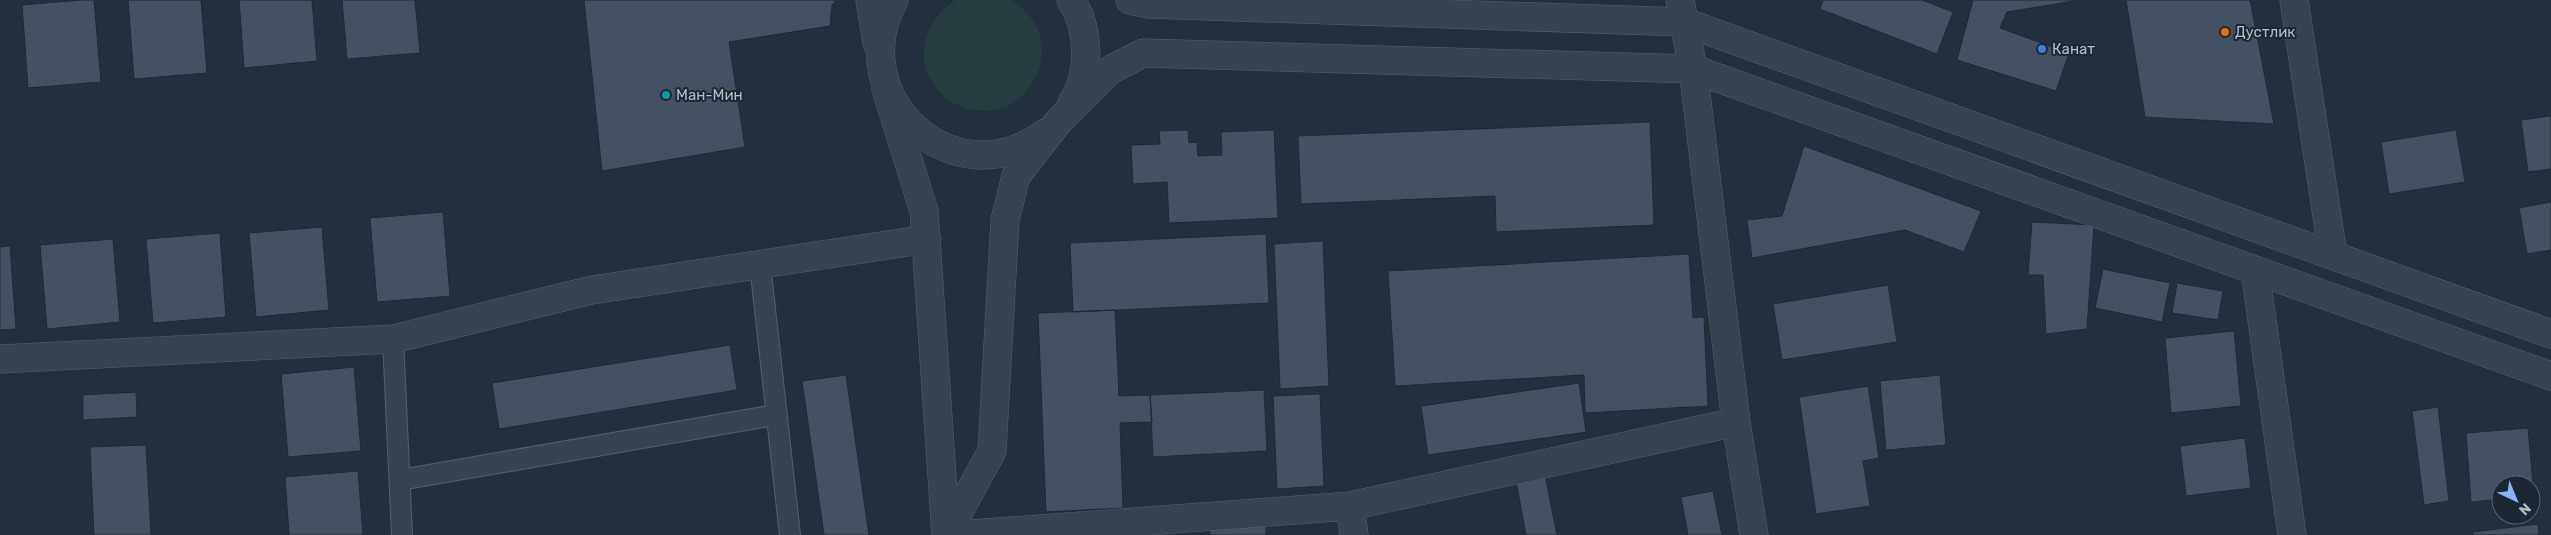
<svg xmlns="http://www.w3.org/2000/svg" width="2551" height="535" font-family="Rubik,sans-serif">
  <rect width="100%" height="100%" fill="#242f3e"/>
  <path fill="#263c3f" d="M 955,0 L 1012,0 C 1018,5 1026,11 1031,18 C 1052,44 1040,84 1015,102 C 990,119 949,110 934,85 C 929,76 924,67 924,56 C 924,31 935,14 955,0 Z"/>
  <path fill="#455162" stroke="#1f2835" d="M 81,0 L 94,0 L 101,82 L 28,88 L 22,5 Z
    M 128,0 L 201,0 L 207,73 L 134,79 Z
    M 239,0 L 312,0 L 317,61 L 244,68 Z
    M 342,0 L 415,0 L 420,53 L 347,59 Z
    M 584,0 L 836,0 L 832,5 L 830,26 L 729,42 L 745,147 L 602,171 Z
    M 1823,0 L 1922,0 L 1953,12 L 1937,54 L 1820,9 Z
    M 1973,0 L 2080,0 L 2007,12 L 2000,28 L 2069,53 L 2056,91 L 1957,60 Z
    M 2126,0 L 2250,0 L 2274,124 L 2145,117 Z
    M 2551,116 L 2551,169 L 2528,172 L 2521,120 Z
    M 1650,122 L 1654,225 L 1496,232 L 1495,196 L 1301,204 L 1298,136 Z
    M 1188,130 L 1189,143 L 1197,142 L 1198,156 L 1222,155 L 1221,132 L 1274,130 L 1278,218 L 1169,223 L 1167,182 L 1133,184 L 1131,145 L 1160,144 L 1159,131 Z
    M 2456,130 L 2465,182 L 2389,194 L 2381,142 Z
    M 1804,146 L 1981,211 L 1964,252 L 1905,230 L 1752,258 L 1747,220 L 1782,216 Z
    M 2551,202 L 2551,250 L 2527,254 L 2519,208 Z
    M 443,212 L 450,296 L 377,302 L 370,218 Z
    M 2032,222 L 2094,225 L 2087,329 L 2046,334 L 2043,275 L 2028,275 Z
    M 322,227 L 329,310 L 256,317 L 249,233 Z
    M 220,233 L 226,317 L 153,323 L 146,239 Z
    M 1266,234 L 1269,303 L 1073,312 L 1070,243 Z
    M 113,239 L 120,322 L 47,329 L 40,245 Z
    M 1323,241 L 1329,386 L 1280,389 L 1274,244 Z
    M 10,246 L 16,329 L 0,330 L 0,247 Z
    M 1689,254 L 1693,318 L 1704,317 L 1708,406 L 1585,413 L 1584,375 L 1395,386 L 1388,271 Z
    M 2103,269 L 2170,283 L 2162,322 L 2095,308 Z
    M 2177,283 L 2223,291 L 2218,320 L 2172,313 Z
    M 1888,285 L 1897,342 L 1782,360 L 1773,304 Z
    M 1115,310 L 1119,396 L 1150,395 L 1152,422 L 1120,423 L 1123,508 L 1046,512 L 1038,313 Z
    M 2234,331 L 2241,406 L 2171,413 L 2165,338 Z
    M 730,345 L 737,390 L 499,429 L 492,383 Z
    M 354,367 L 361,451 L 288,457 L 281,374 Z
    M 846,375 L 869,535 L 824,535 L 802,381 Z
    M 1940,375 L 1946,445 L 1886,450 L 1880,381 Z
    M 1579,383 L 1586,432 L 1428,455 L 1421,406 Z
    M 1868,386 L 1879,458 L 1863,461 L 1870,506 L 1816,514 L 1799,397 Z
    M 1264,390 L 1267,451 L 1153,457 L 1150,395 Z
    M 136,392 L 137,417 L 83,420 L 83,395 Z
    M 1320,394 L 1324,486 L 1277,489 L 1273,396 Z
    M 2438,407 L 2449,501 L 2424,505 L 2412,411 Z
    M 2528,428 L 2534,496 L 2531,496 L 2531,485 L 2501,485 L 2501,499 L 2471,502 L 2466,433 Z
    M 2245,438 L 2251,488 L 2186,496 L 2180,446 Z
    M 146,445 L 151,535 L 94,535 L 90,447 Z
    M 358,471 L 363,535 L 289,535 L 285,477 Z
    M 1545,475 L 1557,535 L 1526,535 L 1516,481 Z
    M 1713,491 L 1722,535 L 1688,535 L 1681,497 Z
    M 1266,523 L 1266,535 L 1210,535 L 1209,525 Z
    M 2538,524 L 2539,535 L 2473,535 L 2473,532 Z"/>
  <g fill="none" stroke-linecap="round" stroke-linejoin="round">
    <defs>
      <path id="lane" d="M 760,264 L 790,535
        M 393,339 L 402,535
        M 400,480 L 775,415"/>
      <path id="street" d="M 870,0 L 877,43
        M 894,0 C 841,98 955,201 1045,133
        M 1071,0 C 1090,29 1091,74 1072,103
        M 1130,0 L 1149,4 L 1684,22 L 2551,334
        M 1680,0 L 1693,69 L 1736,422 L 1754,535
        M 2294,0 L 2333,255
        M 886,89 L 924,211 L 946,535
        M 2255,270 L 2292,535
        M 0,359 L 393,339 L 592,290 L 927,239
        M 1350,506 L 1354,535
        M 946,535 L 992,451 L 1005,220 L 1016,176 L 1058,122 L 1110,70 L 1143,53 L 1693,69 L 2551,376
        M 958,535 L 1350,506 L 1736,422"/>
    </defs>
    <use href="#lane" stroke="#565f6c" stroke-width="22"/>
    <use href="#street" stroke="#565f6c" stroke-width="29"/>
    <use href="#lane" stroke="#38414e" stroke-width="20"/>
    <use href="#street" stroke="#38414e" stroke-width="28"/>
  </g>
  <circle fill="#e8710a" stroke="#1d2633" stroke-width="2" cx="2225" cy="32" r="5"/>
  <circle fill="#3f7fe0" stroke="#1d2633" stroke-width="2" cx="2042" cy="49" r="5"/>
  <circle fill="#0f9aa8" stroke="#1d2633" stroke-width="2" cx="666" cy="95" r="5"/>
  <g text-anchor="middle" stroke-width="4" stroke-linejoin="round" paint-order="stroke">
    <g font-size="15" fill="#b4bcc9" stroke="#1d2633" text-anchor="start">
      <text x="2235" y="37">Дустлик</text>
      <text x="2052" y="54">Канат</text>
      <text x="676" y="100">Ман-Мин</text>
    </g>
  </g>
  <g transform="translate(2516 500) rotate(136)"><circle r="24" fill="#1d2633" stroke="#59626f"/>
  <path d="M0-4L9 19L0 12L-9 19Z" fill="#8ab4f8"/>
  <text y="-8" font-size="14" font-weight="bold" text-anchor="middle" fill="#b4bcc9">N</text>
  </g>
</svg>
